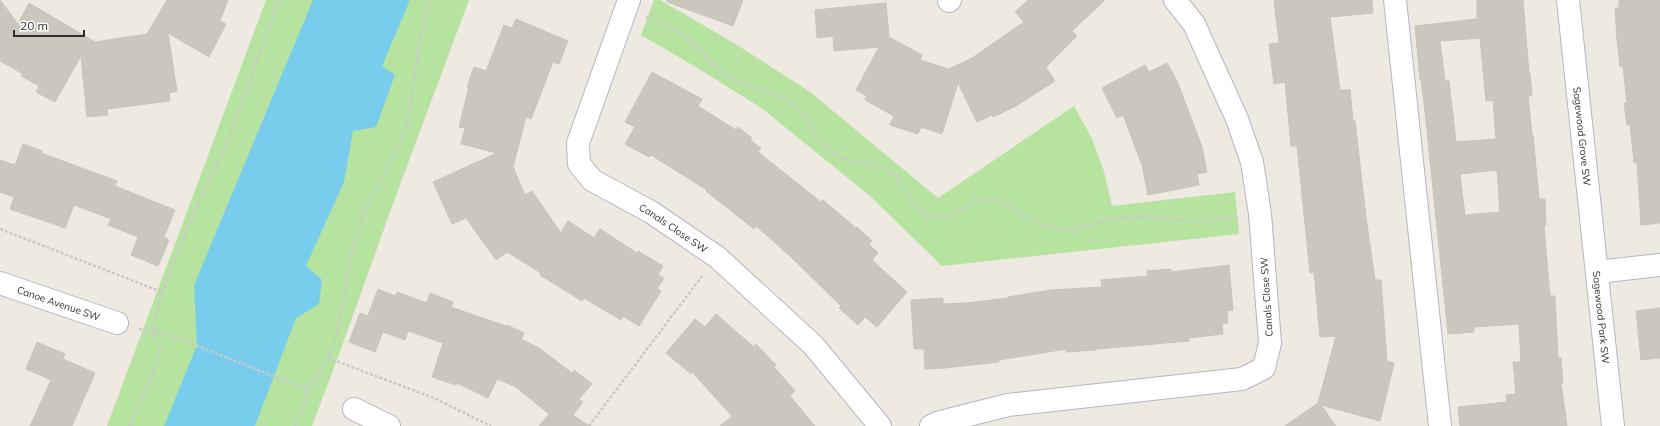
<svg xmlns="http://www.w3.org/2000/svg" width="1660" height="426" font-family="Mulish,sans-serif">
  <rect width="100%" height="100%" fill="#eee9e1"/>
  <path fill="#b6e3a0" d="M 266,0 L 469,0 L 398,190 L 338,357 L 312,426 L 107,426 Z
    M 654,0 L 660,0 L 734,43 L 810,92 L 938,198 L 1074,106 L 1092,139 L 1104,171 L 1112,206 L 1235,192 L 1239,234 L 942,266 L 870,196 L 760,107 L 699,69 L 641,35 Z"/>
  <path fill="#78cdec" d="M 313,0 L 410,0 L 382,66 L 395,75 L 376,127 L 353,131 L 344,182 L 306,266 L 322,280 L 319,304 L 296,318 L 255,426 L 164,426 L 197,345 L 194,285 Z"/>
  <path fill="#cac7bf" stroke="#cac5ba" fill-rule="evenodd" d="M 0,0 L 18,24 L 29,3 L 95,42 L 147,34 L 167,0 L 228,0 L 220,21 L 226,24 L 209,57 L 168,33 L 177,91 L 169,93 L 170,101 L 107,109 L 108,115 L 87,117 L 81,56 L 55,102 L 36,92 L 39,86 L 21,76 L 23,74 L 0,61 Z
    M 667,0 L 743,0 L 733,26 L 667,2 Z
    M 1028,0 L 1105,0 L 1072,31 L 1077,36 L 1046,67 L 1055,81 L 1016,106 L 993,117 L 992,115 L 977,122 L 958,83 L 942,134 L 921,127 L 918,134 L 890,125 L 894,116 L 865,100 L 867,96 L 856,90 L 879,47 L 834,51 L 833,36 L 817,38 L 815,10 L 886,3 L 889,37 L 922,55 L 920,60 L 949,69 L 972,58 L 1024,22 L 1015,12 Z
    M 1274,0 L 1372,0 L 1373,13 L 1330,17 L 1340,90 L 1350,90 L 1353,121 L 1355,121 L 1366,217 L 1375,280 L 1381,280 L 1387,361 L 1394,363 L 1380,421 L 1321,405 L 1336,426 L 1285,426 L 1318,403 L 1336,336 L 1320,337 L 1314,272 L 1310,273 L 1297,146 L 1291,146 L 1285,82 L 1274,84 L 1269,44 L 1279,43 Z
    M 1477,0 L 1523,0 L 1529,73 L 1530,73 L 1532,96 L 1528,96 L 1532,135 L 1533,135 L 1539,199 L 1545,199 L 1546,225 L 1544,226 L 1550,296 L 1555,296 L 1558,358 L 1561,358 L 1563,383 L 1561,383 L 1567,426 L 1460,426 L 1458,407 L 1507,402 L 1506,395 L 1516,394 L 1513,362 L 1521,362 L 1519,324 L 1474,327 L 1474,332 L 1448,334 L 1425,112 L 1421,79 L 1420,80 L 1415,26 L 1477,19 ZM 1480,38 L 1486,101 L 1493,100 L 1496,139 L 1456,142 L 1449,81 L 1445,81 L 1440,41 ZM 1497,170 L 1500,212 L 1465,215 L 1460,174 Z
    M 1619,0 L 1660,0 L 1660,223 L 1641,225 L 1637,162 L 1634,163 L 1630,124 L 1627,125 L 1624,103 L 1627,103 L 1623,66 L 1620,67 L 1617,40 L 1615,8 L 1619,8 Z
    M 516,19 L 568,41 L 559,64 L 553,62 L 531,119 L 526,117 L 513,167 L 525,195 L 532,191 L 561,233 L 568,221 L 594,238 L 600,229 L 637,253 L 638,251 L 663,266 L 658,275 L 664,278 L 657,289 L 661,291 L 639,326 L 623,316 L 621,320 L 584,298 L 582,301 L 540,275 L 541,273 L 507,252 L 496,260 L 466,218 L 452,224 L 433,182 L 497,153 L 461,144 L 465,128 L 459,127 L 469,87 L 467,87 L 474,67 L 486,71 L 504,25 L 512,28 Z
    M 1167,63 L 1177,81 L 1202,147 L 1207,172 L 1197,174 L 1199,185 L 1148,195 L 1142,165 L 1123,115 L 1117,118 L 1102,88 L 1145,65 L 1149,72 Z
    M 652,72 L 702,99 L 698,106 L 736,130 L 738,127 L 752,138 L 750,140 L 761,148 L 758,152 L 821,202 L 823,200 L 856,228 L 857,227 L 872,241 L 869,244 L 878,253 L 872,260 L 907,292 L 877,327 L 865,317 L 858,325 L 839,308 L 841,306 L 791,257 L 756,226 L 754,229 L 706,191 L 707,190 L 651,155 L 649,157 L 625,144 L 635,127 L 625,122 Z
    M 23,144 L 42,151 L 41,153 L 117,181 L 115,186 L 175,210 L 164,237 L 169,240 L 158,266 L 131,255 L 138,237 L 108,225 L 111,219 L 74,205 L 65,228 L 10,209 L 14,197 L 0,192 L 0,160 L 15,165 Z
    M 1229,265 L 1233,310 L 1227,311 L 1228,323 L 1222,324 L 1223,334 L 1189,338 L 1189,341 L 1096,349 L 1096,350 L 1066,352 L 1066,349 L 999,360 L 999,362 L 945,368 L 925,369 L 924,349 L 914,349 L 911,300 L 943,298 L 943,304 L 966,303 L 1008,298 L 1008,297 L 1050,290 L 1102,287 L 1101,280 L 1148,276 L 1147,271 L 1171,269 L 1171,272 Z
    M 378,289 L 395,296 L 397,292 L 427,303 L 430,293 L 453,302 L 451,307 L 506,326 L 507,325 L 524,333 L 521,339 L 539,348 L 572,373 L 574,370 L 592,384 L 579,399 L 583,402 L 573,415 L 589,426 L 539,426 L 549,414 L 516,387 L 497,379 L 488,398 L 457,383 L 456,385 L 432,377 L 443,343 L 408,331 L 405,340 L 383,332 L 375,352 L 349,342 L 360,313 L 368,316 Z
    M 1660,308 L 1660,358 L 1641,360 L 1636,311 Z
    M 716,314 L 754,347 L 756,344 L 776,365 L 774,367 L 795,391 L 790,396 L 815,426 L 720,426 L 732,416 L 692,372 L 691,374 L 666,353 L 695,319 L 705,327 Z
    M 37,342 L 65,354 L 63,359 L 95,373 L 72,426 L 30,426 L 51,380 L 26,369 Z"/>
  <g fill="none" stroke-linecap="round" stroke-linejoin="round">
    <defs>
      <g id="minor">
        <path id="s1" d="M 629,0 L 578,143 L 579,164 L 592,180 L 651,212 L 717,257 L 813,345 L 880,426"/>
        <path d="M 1395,0 L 1440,426"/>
        <path id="s2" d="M 1568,0 L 1613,426"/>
        <path d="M 949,1 L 950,0"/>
        <path d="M 1597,272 L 1660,265"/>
        <path id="s3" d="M 0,283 L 117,323"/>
        <path d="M 354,409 L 389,426"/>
        <path d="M 931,426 L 937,423 L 1008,405 L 1242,379 L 1264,368 L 1270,343 L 1260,214 L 1252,162 L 1237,119 L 1194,24 L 1175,0"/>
      </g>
    </defs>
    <use href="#minor" stroke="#b4b7c0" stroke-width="24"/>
    <path stroke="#c9c9c9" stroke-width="2.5" stroke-dasharray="3 2" stroke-linecap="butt" d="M 646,17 C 663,24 679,31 693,43 C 705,54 714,68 728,76 C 749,89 777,90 796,107 C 811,121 815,144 834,154 C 850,163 875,163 889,171 C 904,180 908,203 924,213 C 948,228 970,195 995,200 C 1000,201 1006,205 1010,207 C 1024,215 1038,225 1053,228 C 1073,233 1090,224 1109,220 C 1137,213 1167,220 1194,221 C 1209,221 1224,218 1238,217
      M 0,229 L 162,292
      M 139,329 L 175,337 L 308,390
      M 328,358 L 434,398 L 491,426
      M 129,426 L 149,383 L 161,348 L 152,333 L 160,300 L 170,272 L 190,222 L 229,139 L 279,0
      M 295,426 L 303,408 L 308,390 L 328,358 L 337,333 L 352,252 L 364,213 L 404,134 L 410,107 L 421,33 L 424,19 L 432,0
      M 589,426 L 703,275"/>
    <use href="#minor" stroke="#fff" stroke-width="22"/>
  </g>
  <g text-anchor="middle" stroke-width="3" stroke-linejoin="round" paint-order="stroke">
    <g font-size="10" fill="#2e2e2e" stroke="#fff">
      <text dy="4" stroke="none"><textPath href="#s2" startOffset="137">Sagewood Grove SW</textPath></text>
      <text dy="4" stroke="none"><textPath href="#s1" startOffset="288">Canals Close SW</textPath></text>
      <text transform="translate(1266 297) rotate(-94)" y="4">Canals Close SW</text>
      <text dy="4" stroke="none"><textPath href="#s3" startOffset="62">Canoe Avenue SW</textPath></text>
      <text dy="4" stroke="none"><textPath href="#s2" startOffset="319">Sagewood Park SW</textPath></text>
    </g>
  </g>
  <path d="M14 30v6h70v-6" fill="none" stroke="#2e2e2e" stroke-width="2"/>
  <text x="20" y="30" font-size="12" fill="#2e2e2e" stroke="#ffffff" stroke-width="3" paint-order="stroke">20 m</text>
</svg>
